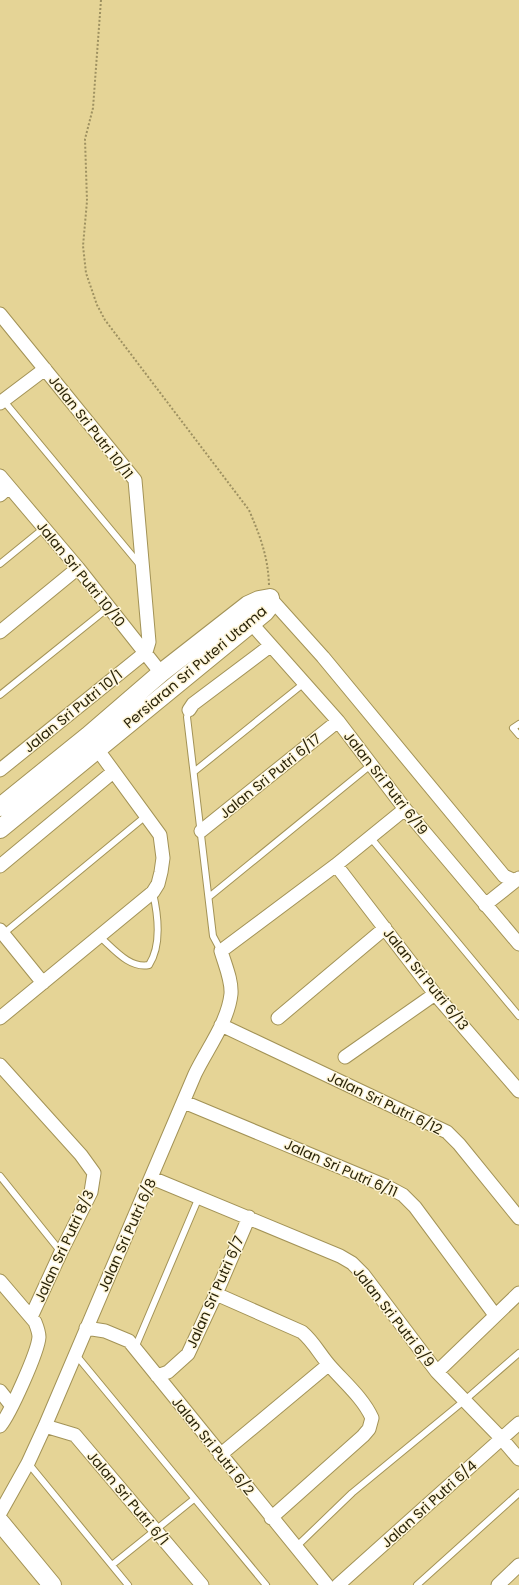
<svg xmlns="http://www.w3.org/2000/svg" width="519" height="1585" font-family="Poppins,sans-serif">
  <rect width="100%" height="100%" fill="#e5d496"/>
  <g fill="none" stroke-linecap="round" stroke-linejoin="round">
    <defs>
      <path id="lane" d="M 3,400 L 140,565
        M 0,564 L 44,528
        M 0,695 L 108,608
        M 189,710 L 187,717 L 213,936 L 221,951
        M 519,724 L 513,728 L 519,735
        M 195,771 L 303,684
        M 370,837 L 519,1016
        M 209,897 L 372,764
        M 3,934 L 147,815
        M 99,936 C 113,948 129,969 149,965 C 162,945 158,915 153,893
        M 0,1176 L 61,1252
        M 135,1348 L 199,1197
        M 76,1355 L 266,1585
        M 28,1463 L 128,1585
        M 296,1547 L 352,1493 L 465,1400 L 519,1353
        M 112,1565 L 194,1499
        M 417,1585 L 519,1493"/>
      <path id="street" d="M 0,314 L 135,480 L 149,642 L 146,652 L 0,770
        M 0,403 L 45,369
        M 0,476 L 78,568 L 161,673
        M 0,495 L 9,487
        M 270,598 L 323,657 L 504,876 L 515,881
        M 251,623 L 338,721 L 405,809 L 519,944
        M 0,632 L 78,568
        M 189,710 L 193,704 L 270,646
        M 201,831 L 338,721
        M 336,865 L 435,994 L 519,1091
        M 0,866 L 113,772
        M 485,905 L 519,878
        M 0,930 L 43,983
        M 0,1018 L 153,892 L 158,884 L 161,872 L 163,858 L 160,835 L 92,742
        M 278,1018 L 385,928
        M 221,1025 L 447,1132 L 459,1144 L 519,1218
        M 345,1057 L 435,994
        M 0,1065 L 81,1155 L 94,1173 L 91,1192 L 61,1252 L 31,1317
        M 184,1102 L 388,1187 L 403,1195 L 415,1207 L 495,1315
        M 152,1178 L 340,1256 L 352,1263 L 363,1274 L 437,1372 L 502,1439 L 519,1459
        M 0,1281 L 35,1322 C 37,1327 39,1332 39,1337 C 38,1352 10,1414 0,1426
        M 216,1294 L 302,1332 C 314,1342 320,1355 330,1366 C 344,1382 363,1398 372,1418 L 369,1429 L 363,1436 L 271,1518
        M 86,1328 L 105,1331 L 129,1341 L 327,1585
        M 437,1372 L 519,1293
        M 157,1376 L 168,1372 L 188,1354 L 216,1294 L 249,1217
        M 0,1391 L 11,1405
        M 45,1426 L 75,1435 L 202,1585
        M 220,1455 L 328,1365
        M 0,1513 L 28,1463 L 45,1426 L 195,1074 C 207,1049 228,1022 231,994 C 232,980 225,965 221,951 L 336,865 L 405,809
        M 338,1585 L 519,1423
        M 498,1585 L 519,1565"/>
      <path id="secondary" d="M 0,807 L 88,736 L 161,673 L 248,605 L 259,600 L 270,598 L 269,607 L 265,612 L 0,829
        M 0,1522 L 52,1585"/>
    </defs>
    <use href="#lane" stroke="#a39357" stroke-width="8"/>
    <use href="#street" stroke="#a39357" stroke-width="15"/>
    <use href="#secondary" stroke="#a39357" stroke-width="20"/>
    <path stroke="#9e9161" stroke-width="2" stroke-dasharray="2 2" stroke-linecap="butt" d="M 101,0 L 93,108 L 85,139 L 87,201 L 83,246 L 86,273 L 97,305 L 105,320 L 249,510 C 260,536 268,556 269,585"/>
    <use href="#lane" stroke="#fff" stroke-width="6"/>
    <use href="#street" stroke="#fff" stroke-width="13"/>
    <use href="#secondary" stroke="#fff" stroke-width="18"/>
  </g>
  <g text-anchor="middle" stroke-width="3" stroke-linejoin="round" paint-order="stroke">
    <g font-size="14" fill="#292309" stroke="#fef5d7">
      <text transform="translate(91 427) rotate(52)" y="5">Jalan Sri Putri 10/11</text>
      <text transform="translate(81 574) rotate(51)" y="5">Jalan Sri Putri 10/10</text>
      <text transform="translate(195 667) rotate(-40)" y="5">Persiaran Sri Puteri Utama</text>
      <text transform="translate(73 711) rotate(-39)" y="5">Jalan Sri Putri 10/1</text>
      <text transform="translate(270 776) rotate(-39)" y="5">Jalan Sri Putri 6/17</text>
      <text transform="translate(386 783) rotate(52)" y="5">Jalan Sri Putri 6/19</text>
      <text transform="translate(426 979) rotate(51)" y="5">Jalan Sri Putri 6/13</text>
      <text transform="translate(385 1103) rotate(26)" y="5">Jalan Sri Putri 6/12</text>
      <text transform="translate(341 1168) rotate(24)" y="5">Jalan Sri Putri 6/11</text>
      <text transform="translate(127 1235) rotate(-66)" y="5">Jalan Sri Putri 6/8</text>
      <text transform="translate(64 1246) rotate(-65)" y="5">Jalan Sri Putri 8/3</text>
      <text transform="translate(215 1292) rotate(-66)" y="5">Jalan Sri Putri 6/7</text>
      <text transform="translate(394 1317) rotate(52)" y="5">Jalan Sri Putri 6/9</text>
      <text transform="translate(213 1446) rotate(51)" y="5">Jalan Sri Putri 6/2</text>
      <text transform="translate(128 1498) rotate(50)" y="5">Jalan Sri Putri 6/1</text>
      <text transform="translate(429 1504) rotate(-42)" y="5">Jalan Sri Putri 6/4</text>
    </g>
  </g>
</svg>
